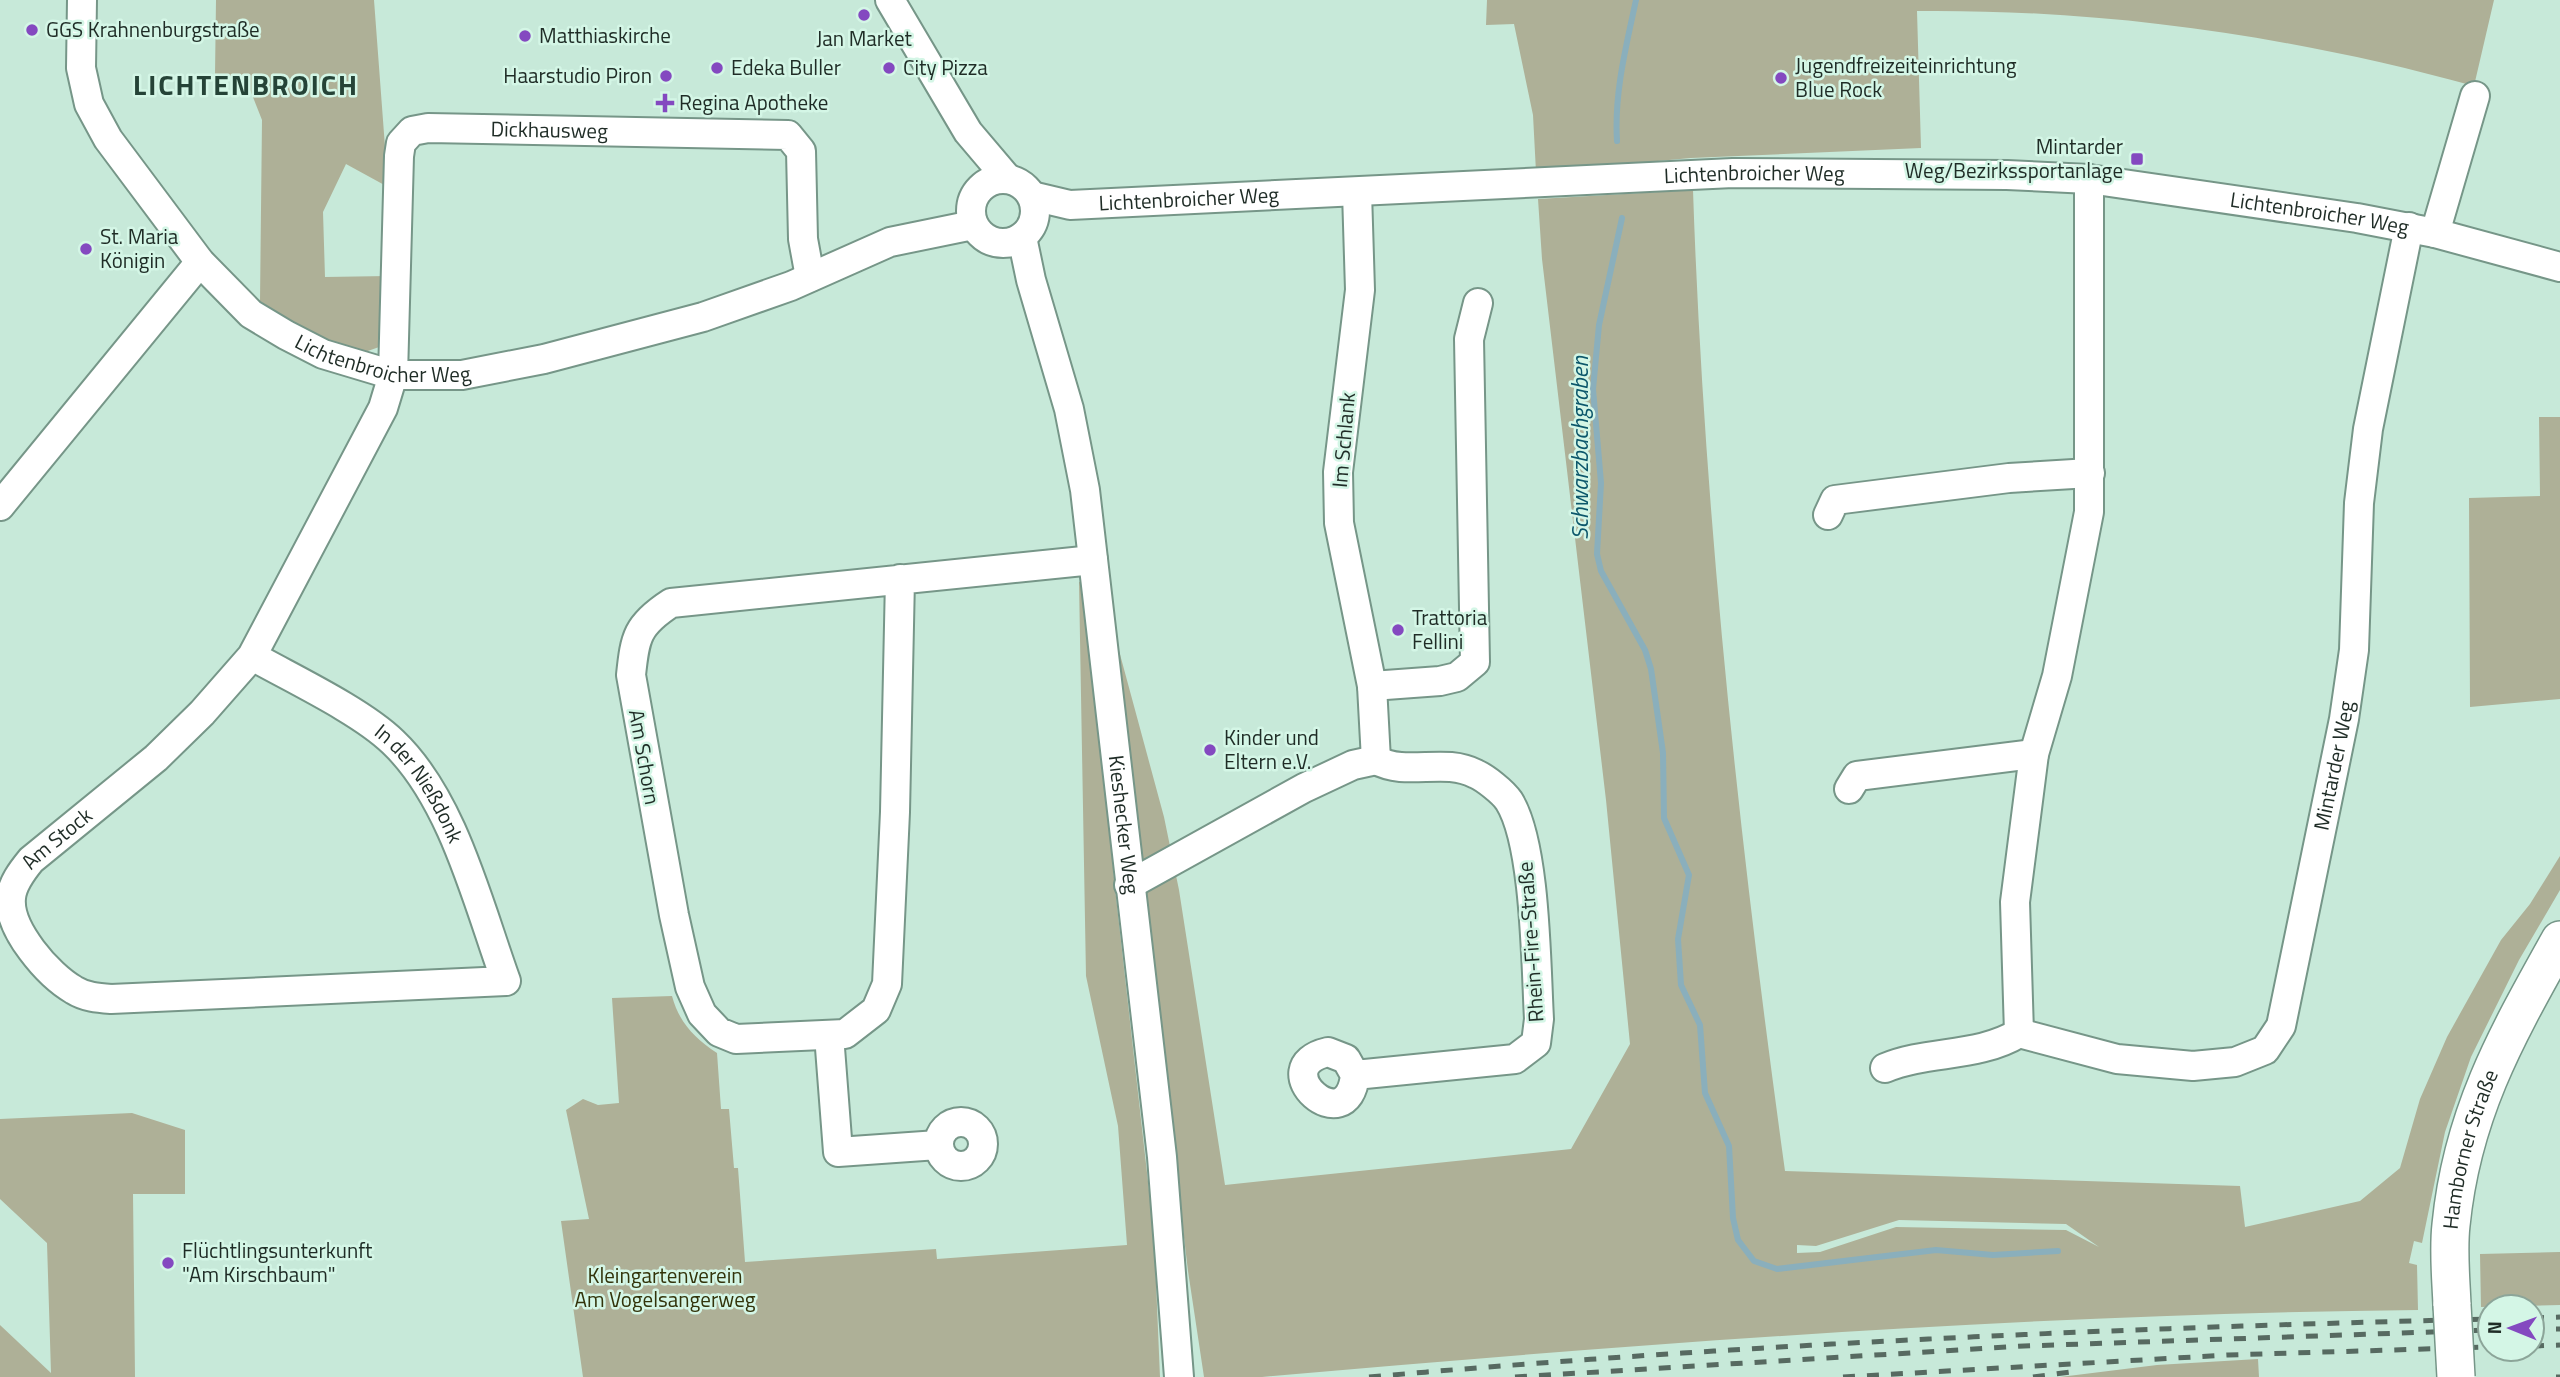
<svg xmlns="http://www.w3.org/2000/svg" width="2560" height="1377" font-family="'Titillium Web',sans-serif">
  <rect width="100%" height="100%" fill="#c7e9d9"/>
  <path fill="#aeb097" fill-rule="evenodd" d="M 216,0 L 374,0 L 388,187 L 346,164 L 323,212 L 325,277 L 388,276 L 382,346 L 362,353 L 308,332 L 260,301 L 262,120 L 245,77 L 215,75 Z
    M 1487,0 L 2494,0 L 2474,86 C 2292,36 2105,9 1917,11 L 1921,148 L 1691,158 L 1536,172 L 1533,115 L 1514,24 L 1486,25 Z
    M 1693,190 C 1704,519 1740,845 1785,1171 L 2240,1186 L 2245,1227 L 2360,1201 L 2400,1168 L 2420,1099 L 2447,1037 L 2501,940 L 2530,904 L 2560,856 L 2560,890 L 2519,960 L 2471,1057 L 2445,1132 L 2422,1243 L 2414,1241 L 2409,1263 L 2417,1265 L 2418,1310 C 2032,1314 1647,1343 1262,1377 L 1204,1377 L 1188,1271 L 1114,647 L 1118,647 L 1164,817 L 1179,890 L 1225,1185 L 1571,1149 L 1630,1044 L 1606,800 L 1542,259 L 1538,199 ZM 1899,1220 L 2066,1224 L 2099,1247 L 2066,1230 L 1896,1227 L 1820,1252 L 1797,1253 L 1797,1245 L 1816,1246 Z
    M 2539,417 L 2560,417 L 2560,699 L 2470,707 L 2469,498 L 2540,496 Z
    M 1085,580 L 1115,888 L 1154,1235 L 1160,1377 L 583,1377 L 561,1221 L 589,1219 L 566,1110 L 583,1099 L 598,1105 L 619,1103 L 612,998 L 672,996 C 679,1022 694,1038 717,1053 L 721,1109 L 729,1109 L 734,1168 L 738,1168 L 745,1262 L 936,1249 L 937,1259 L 1127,1245 L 1118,1126 L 1086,976 L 1079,582 Z
    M 132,1113 L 185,1130 L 185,1194 L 133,1194 L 135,1377 L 0,1377 L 0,1325 L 51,1373 L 47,1243 L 0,1199 L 0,1119 Z
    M 2560,1252 L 2560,1305 L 2481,1307 L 2480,1254 Z
    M 2258,1359 L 2259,1377 L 2060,1377 L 2157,1365 Z"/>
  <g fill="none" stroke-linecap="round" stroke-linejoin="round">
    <path stroke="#8aafbc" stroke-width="6" d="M 1617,141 C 1614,93 1626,47 1636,0
      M 1622,218 L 1599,325 L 1593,389 L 1601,483 L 1597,554 L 1601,571 L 1645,650 L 1651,669 L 1663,753 L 1664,818 L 1689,875 L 1678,939 L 1681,985 L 1700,1025 L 1705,1093 L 1729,1146 L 1733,1218 L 1738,1240 L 1754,1261 L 1777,1269 L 1936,1250 L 1993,1255 L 2058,1251"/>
    <defs>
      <g id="minor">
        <path id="s1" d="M 82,0 L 81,68 L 89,104 L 108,139 L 200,262 L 251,314 L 286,335 L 323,354 L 393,375 L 462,375 L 544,359 L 703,317 L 791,286 L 890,242 L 973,225"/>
        <path d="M 890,0 L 968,132 L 1007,178"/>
        <circle cx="1003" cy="211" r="32"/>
        <path d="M 1357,192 L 1360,290 L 1338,472 L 1339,523 L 1372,686 L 1376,760"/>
        <path id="s2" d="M 1032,196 L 1070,205 L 1733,173 L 2007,175 L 2089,179 L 2357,218 L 2435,233 L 2560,267"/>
        <path d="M 2435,233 L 2475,96"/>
        <path id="s3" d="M 1022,237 L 1031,280 L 1069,409 L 1085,490 L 1162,1157 L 1179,1377"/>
        <path d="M 0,506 L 200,262"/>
        <path d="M 1828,515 L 1835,500 L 2009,478 L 2090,473"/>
        <path d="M 900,579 L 895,812 L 887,984 L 876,1010 L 845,1034 L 736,1039 L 719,1032 L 702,1014 L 690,987 L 674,915 L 631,675 C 635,637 637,625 671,603 L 1093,560"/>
        <path id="s4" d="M 252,656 C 293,679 361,711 393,742 C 453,799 478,904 506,981 L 111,999 C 98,998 85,997 74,990 C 48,975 8,929 11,898 C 12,884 22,871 31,860 L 156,758 L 202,713 L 252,656 L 383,408 L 393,375 L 399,156 L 401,143 L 412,131 L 428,128 L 788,135 L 801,151 L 803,239 L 810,277"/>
        <path d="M 1372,686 L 1440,681 L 1457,677 L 1475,662 L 1469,339 L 1478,303"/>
        <path d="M 1849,789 L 1857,776 L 2034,754"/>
        <path d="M 1129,885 L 1304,788 L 1353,765 L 1376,760"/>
        <path d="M 2019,1033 L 2015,902 L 2034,754 L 2057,676 L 2089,512 L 2089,179"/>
        <path d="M 829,1035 L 838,1152 L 938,1145"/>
        <path id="s5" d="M 1885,1068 C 1928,1050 1978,1058 2019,1033 L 2117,1059 L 2193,1066 L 2235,1062 L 2265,1050 L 2281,1026 L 2344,719 L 2354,650 L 2359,503 L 2368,429 L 2409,227"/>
        <path d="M 1355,1075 L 1346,1059 L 1328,1052 C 1262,1067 1348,1144 1355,1075 L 1515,1059 L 1536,1043 L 1539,1019 C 1536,967 1536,844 1509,801 C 1503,792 1485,778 1476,774 C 1443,757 1408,777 1376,760"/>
        <circle cx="961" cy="1144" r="22"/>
      </g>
      <g id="major">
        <path id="s6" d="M 2452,1305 C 2451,1279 2448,1251 2451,1225 C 2462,1113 2507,1035 2560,940"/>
      </g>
    </defs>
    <use href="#minor" stroke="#769688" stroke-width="32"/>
    <use href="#major" stroke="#769688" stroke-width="40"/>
    <use href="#minor" stroke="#fff" stroke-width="28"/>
    <use href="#major" stroke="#fff" stroke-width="37"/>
    <path stroke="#576a61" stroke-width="5" stroke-dasharray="12 12" stroke-linecap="butt" d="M 2532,1318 L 2560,1317
      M 2532,1329 L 2560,1329
      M 2532,1346 L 2560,1345
      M 1369,1377 C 1742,1344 2116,1328 2490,1319
      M 1515,1377 L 2024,1346 L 2490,1330
      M 1843,1377 L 2228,1355 L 2490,1347
      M 2033,1377 L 2078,1371
      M 2556,1377 L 2560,1377"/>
    <defs>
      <path id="major-bridge" d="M 2452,1305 L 2456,1377"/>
    </defs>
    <use href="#major-bridge" stroke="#769688" stroke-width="40" stroke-linecap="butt"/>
    <use href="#major-bridge" stroke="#fff" stroke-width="37"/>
  </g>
  <g fill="#8449c0" stroke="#d4f6e6" stroke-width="2.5">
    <circle cx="864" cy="15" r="7"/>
    <circle cx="32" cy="30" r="7"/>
    <circle cx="525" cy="36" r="7"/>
    <circle cx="717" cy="68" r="7"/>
    <circle cx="889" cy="68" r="7"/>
    <circle cx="666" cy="76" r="7"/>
    <circle cx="1781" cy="78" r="7"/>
    <path d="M661.5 92.5h7v7h7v7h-7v7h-7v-7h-7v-7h7z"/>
    <rect x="2130" y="152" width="14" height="14" rx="3.5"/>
    <circle cx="86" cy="249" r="7"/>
    <circle cx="1398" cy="630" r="7"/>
    <circle cx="1210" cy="750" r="7"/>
    <circle cx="168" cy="1263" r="7"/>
  </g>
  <g text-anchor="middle" stroke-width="5" stroke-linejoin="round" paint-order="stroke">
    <g font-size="21" fill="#1f2c26" stroke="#d4f6e6" text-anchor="start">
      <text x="46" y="37">GGS Krahnenburgstraße</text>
      <text x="539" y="43">Matthiaskirche</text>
      <text x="864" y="46" text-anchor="middle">Jan Market</text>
      <text x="1795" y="73">Jugendfreizeiteinrichtung<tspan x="1795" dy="24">Blue Rock</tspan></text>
      <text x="731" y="75">Edeka Buller</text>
      <text x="903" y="75">City Pizza</text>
      <text x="652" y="83" text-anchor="end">Haarstudio Piron</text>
      <text x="679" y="110">Regina Apotheke</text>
      <text x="2123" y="154" text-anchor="end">Mintarder<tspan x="2123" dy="24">Weg/Bezirkssportanlage</tspan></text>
      <text x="100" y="244">St. Maria<tspan x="100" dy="24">Königin</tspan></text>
      <text x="1412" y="625">Trattoria<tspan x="1412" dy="24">Fellini</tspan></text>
      <text x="1224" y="745">Kinder und<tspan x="1224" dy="24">Eltern e.V.</tspan></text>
      <text x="182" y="1258">Flüchtlingsunterkunft<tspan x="182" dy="24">"Am Kirschbaum"</tspan></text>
    </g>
    <g font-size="21" fill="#1f2c26" stroke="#d4f6e6">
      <text dy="7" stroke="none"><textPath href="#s4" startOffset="2028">Dickhausweg</textPath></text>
      <text dy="7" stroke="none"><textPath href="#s2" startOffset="724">Lichtenbroicher Weg</textPath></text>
      <text dy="7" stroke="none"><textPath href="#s2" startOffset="158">Lichtenbroicher Weg</textPath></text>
      <text dy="7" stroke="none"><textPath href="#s2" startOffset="1292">Lichtenbroicher Weg</textPath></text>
      <text dy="7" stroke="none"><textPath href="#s1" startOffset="514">Lichtenbroicher Weg</textPath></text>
      <text transform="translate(1344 440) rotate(-85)" y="7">Im Schlank</text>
      <text transform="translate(644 757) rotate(80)" y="7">Am Schorn</text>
      <text dy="7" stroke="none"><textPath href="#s5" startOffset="686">Mintarder Weg</textPath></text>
      <text dy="7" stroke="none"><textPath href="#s4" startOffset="215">In der Nießdonk</textPath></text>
      <text dy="7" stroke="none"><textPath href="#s3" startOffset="598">Kieshecker Weg</textPath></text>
      <text dy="7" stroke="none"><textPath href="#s4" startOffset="1059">Am Stock</textPath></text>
      <text transform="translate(1531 942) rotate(-94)" y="7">Rhein-Fire-Straße</text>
      <text dy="7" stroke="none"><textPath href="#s6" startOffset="158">Hamborner Straße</textPath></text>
    </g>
    <g font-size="21" fill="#32330a" stroke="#d4f6e6">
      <text x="665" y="1283">Kleingartenverein<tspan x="665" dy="24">Am Vogelsangerweg</tspan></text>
    </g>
    <g font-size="23" font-style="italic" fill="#0c576b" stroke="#d4f6e6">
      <text transform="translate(1580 448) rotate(-90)" y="8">Schwarzbachgraben</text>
    </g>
    <g font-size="28" font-weight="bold" letter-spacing="2" fill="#254337" stroke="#d4f6e6">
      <text x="246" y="95">LICHTENBROICH</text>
    </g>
  </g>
  <g transform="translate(2511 1328) rotate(271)"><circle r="33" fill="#d4f6e6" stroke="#8ca599" stroke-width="2"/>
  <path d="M0-5L12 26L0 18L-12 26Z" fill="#8449c0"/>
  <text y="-10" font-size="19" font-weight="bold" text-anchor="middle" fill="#1f2c26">N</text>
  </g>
</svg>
